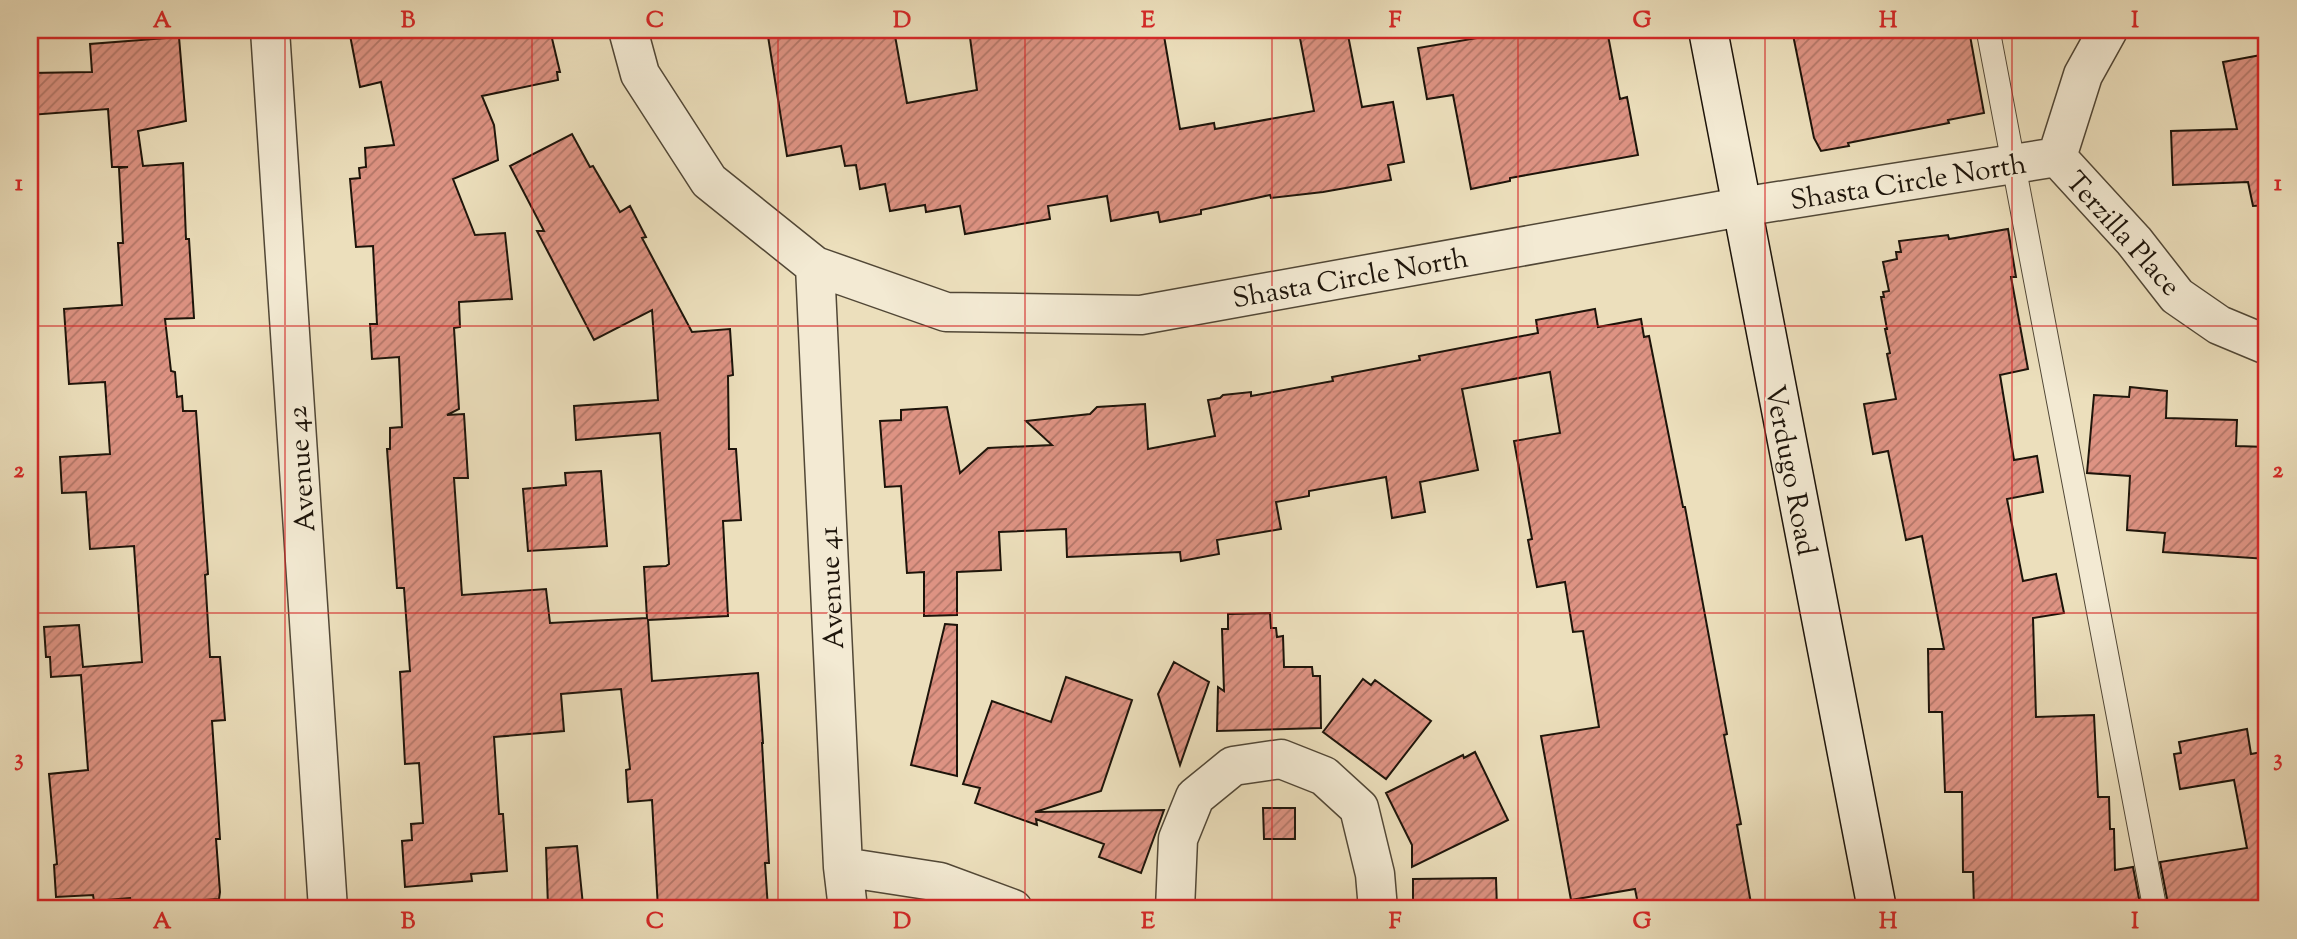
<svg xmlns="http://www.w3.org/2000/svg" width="2297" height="939" font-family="'Sorts Mill Goudy',serif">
  <defs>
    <pattern id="building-hatch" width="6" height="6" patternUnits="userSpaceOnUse" patternTransform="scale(1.75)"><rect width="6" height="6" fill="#de9383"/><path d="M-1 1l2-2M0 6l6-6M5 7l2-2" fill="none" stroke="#b37769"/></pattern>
  </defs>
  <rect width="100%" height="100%" fill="#ecdfbc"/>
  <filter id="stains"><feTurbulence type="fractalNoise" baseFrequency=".00286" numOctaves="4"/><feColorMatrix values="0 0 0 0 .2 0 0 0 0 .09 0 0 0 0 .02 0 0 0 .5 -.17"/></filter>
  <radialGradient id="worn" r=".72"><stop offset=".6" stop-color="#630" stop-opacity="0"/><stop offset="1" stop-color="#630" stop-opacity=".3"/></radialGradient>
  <path fill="url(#building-hatch)" stroke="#1d140a" stroke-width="2" d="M 349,30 L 550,30 L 560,72 L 557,72 L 558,80 L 482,96 L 494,125 L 498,160 L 453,179 L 475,235 L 505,233 L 512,299 L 459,302 L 460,327 L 454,328 L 459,409 L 447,415 L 464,414 L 468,478 L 454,478 L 462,595 L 546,589 L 550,623 L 647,618 L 644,567 L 666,566 L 669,564 L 660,433 L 576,440 L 574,406 L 658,400 L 652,310 L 594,340 L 537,231 L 544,231 L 510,166 L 572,134 L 590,167 L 593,166 L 620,212 L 630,206 L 646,237 L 642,238 L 692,332 L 730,329 L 733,375 L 728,376 L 729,449 L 736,449 L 741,520 L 723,521 L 728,616 L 648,620 L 652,681 L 758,673 L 763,743 L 762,743 L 769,863 L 765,863 L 768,909 L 658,909 L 652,800 L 628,802 L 626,770 L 630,769 L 621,689 L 561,694 L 564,731 L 494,737 L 499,814 L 503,814 L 507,871 L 471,874 L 472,881 L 405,887 L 402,841 L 412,840 L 411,824 L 423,823 L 419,763 L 405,764 L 400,672 L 410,671 L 404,588 L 397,588 L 387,449 L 390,449 L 390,428 L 402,427 L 399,357 L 372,359 L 370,324 L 377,324 L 373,246 L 356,247 L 350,179 L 360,178 L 359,168 L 366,167 L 365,148 L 394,145 L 381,82 L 360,87 Z
    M 767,30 L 894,30 L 907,103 L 977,90 L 969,30 L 1163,30 L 1180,129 L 1214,123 L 1215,129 L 1314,111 L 1299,33 L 1317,30 L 1347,30 L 1362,107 L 1393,102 L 1404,162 L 1388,165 L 1391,180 L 1323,192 L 1271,198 L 1270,195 L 1201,210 L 1201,214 L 1160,222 L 1158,212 L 1111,221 L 1107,196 L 1048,206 L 1050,219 L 965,234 L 960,206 L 926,212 L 925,205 L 890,211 L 885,184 L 860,189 L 856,165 L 845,166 L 841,146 L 787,156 Z
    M 1524,30 L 1607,30 L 1620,99 L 1627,97 L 1638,155 L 1510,178 L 1510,181 L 1471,189 L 1453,95 L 1427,99 L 1418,48 Z
    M 1792,30 L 1969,30 L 1984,113 L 1948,120 L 1949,123 L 1868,139 L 1848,143 L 1849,146 L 1821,151 L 1814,138 Z
    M 179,37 L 186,121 L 138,131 L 143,166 L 183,163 L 186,239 L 189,239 L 194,318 L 165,319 L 171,371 L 175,372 L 177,397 L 182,396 L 183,411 L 196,411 L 208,574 L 205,575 L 210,657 L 220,657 L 225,720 L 212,721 L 220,839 L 216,839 L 220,892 L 219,899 L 131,905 L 130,898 L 94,901 L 93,895 L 56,897 L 54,865 L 57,864 L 49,774 L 88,770 L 81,675 L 51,677 L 50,657 L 46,657 L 44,627 L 79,625 L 83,667 L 142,662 L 134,546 L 90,549 L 86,492 L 62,493 L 60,457 L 110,454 L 105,382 L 69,384 L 64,309 L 122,305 L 118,243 L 123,243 L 119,168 L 128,167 L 112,167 L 108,109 L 30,115 L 30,73 L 92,72 L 90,44 Z
    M 2261,55 L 2267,86 L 2267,205 L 2253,206 L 2248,182 L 2173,185 L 2171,131 L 2237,129 L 2223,62 Z
    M 2008,229 L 2016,277 L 2011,277 L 2028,369 L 2000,375 L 2014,460 L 2037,456 L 2043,492 L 2007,499 L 2023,581 L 2056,574 L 2064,613 L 2033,618 L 2036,717 L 2094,715 L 2098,797 L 2109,797 L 2110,829 L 2114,829 L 2115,870 L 2133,867 L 2141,909 L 1974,909 L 1973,872 L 1963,872 L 1962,792 L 1945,792 L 1942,712 L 1929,712 L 1928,649 L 1944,649 L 1922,536 L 1906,540 L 1888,451 L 1873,454 L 1864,404 L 1896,399 L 1887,354 L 1890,353 L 1885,329 L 1887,329 L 1881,297 L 1884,297 L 1883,292 L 1889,291 L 1883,262 L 1897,259 L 1896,252 L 1901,252 L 1899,241 L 1948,235 L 1949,239 Z
    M 1595,309 L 1598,327 L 1641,319 L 1644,337 L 1649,336 L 1683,507 L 1685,507 L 1727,734 L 1724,735 L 1741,824 L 1737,825 L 1752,909 L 1639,909 L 1635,889 L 1571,900 L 1541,736 L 1599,727 L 1583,631 L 1573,632 L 1565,582 L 1537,587 L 1528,540 L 1532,539 L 1514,441 L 1560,433 L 1550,372 L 1462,389 L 1478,470 L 1420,482 L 1425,512 L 1392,518 L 1386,477 L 1309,491 L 1309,496 L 1276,502 L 1281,529 L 1217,540 L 1219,554 L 1181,561 L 1180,552 L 1067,557 L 1066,529 L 999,532 L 1001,570 L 957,572 L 957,615 L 924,616 L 924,572 L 907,573 L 901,486 L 885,487 L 880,421 L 901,420 L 901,410 L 947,407 L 960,473 L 988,448 L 1052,445 L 1026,421 L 1090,414 L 1097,407 L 1145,404 L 1148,449 L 1215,436 L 1208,400 L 1220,398 L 1223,395 L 1251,392 L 1251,396 L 1333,381 L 1332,377 L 1420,360 L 1419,356 L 1538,333 L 1536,320 Z
    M 2130,387 L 2167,391 L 2166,418 L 2237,420 L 2236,446 L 2267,447 L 2267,559 L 2163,552 L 2165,533 L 2127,530 L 2130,476 L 2087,473 L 2094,395 L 2129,397 Z
    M 601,471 L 607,546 L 528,551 L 523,489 L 566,485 L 565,473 Z
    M 1270,613 L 1271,628 L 1276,628 L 1277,637 L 1283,636 L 1284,667 L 1312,667 L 1313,676 L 1320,676 L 1321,728 L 1217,731 L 1218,687 L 1224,691 L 1222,629 L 1228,629 L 1228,614 Z
    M 945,624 L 957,625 L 957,776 L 911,765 Z
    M 1174,662 L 1209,682 L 1180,765 L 1158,694 Z
    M 1066,677 L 1132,700 L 1101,791 L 1035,812 L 1164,810 L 1141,873 L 1099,857 L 1104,844 L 1036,819 L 1037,825 L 975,803 L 980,788 L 963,784 L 992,701 L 1051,722 Z
    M 1363,679 L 1371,685 L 1375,680 L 1431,721 L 1386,779 L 1323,732 Z
    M 2247,729 L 2251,754 L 2267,751 L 2267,909 L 2169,909 L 2160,862 L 2247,848 L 2234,780 L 2180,789 L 2174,754 L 2181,753 L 2179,742 Z
    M 1475,752 L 1508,820 L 1412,867 L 1412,845 L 1386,793 L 1463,755 L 1464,758 Z
    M 1263,808 L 1295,808 L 1295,839 L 1264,839 Z
    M 577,846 L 583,905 L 548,907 L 546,848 Z
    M 1496,878 L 1497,909 L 1413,909 L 1413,879 Z"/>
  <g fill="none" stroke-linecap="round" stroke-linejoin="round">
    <defs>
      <path id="service" d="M 1988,30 L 2155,909"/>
      <path id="minor" d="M 270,30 L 328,909
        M 628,30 L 640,74 L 709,181 L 815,266 L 946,312 L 1141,315 L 1741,207 L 2057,157
        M 2057,157 L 2134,241 L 2177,296 L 2219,325 L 2267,345
        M 2057,157 L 2083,75 L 2108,30
        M 815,266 L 843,867 L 848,909
        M 843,867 L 940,882 L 1013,909
        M 1175,909 L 1178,839 L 1195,797 L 1233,766 L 1281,759 L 1324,776 L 1359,808 L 1375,874 L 1378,909"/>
      <path id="secondary" d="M 1708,30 L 1877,909"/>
    </defs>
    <use href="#service" stroke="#514736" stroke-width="25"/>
    <use href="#minor" stroke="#514736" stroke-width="41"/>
    <use href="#secondary" stroke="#1d140a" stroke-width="41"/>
    <use href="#service" stroke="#f3ead3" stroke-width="23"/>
    <use href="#minor" stroke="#f3ead3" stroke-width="38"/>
    <use href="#secondary" stroke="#f3ead3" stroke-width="38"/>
  </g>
  <path fill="none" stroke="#d62828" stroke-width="2" stroke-opacity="0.55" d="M 285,30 L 285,909M 532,30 L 532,909M 778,30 L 778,909M 1025,30 L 1025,909M 1272,30 L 1272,909M 1518,30 L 1518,909M 1765,30 L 1765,909M 2012,30 L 2012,909M 30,326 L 2267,326M 30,613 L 2267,613"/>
  <g text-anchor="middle" stroke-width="5" stroke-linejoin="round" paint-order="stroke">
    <g font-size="28" fill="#1d140a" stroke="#f3ead3">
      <text transform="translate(1908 181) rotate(-9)" y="10">Shasta Circle North</text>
      <text transform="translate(2124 233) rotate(48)" y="10">Terzilla Place</text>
      <text transform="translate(1350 277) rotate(-10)" y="10">Shasta Circle North</text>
      <text transform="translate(300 469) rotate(-94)" y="10">Avenue 42</text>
      <text transform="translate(1792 470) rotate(79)" y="10">Verdugo Road</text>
      <text transform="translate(830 588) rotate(-93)" y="10">Avenue 41</text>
    </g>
  </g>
  <rect width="2297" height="939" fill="none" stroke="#ecdfbc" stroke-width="77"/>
  <rect x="38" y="38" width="2220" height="862" fill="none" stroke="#d62828" stroke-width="2.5"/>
  <g font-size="23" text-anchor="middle" font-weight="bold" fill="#d62828">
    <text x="162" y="27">A</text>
    <text x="408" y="27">B</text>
    <text x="655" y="27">C</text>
    <text x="902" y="27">D</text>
    <text x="1148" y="27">E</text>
    <text x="1395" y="27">F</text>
    <text x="1642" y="27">G</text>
    <text x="1888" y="27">H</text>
    <text x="2135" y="27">I</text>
    <text x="19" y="190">1</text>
    <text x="2278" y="190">1</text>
    <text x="19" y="477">2</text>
    <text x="2278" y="477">2</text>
    <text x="19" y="765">3</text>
    <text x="2278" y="765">3</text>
    <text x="162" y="928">A</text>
    <text x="408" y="928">B</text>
    <text x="655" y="928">C</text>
    <text x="902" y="928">D</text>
    <text x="1148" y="928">E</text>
    <text x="1395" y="928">F</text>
    <text x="1642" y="928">G</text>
    <text x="1888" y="928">H</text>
    <text x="2135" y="928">I</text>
  </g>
  <rect width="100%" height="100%" filter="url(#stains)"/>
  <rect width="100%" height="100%" fill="url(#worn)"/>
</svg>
